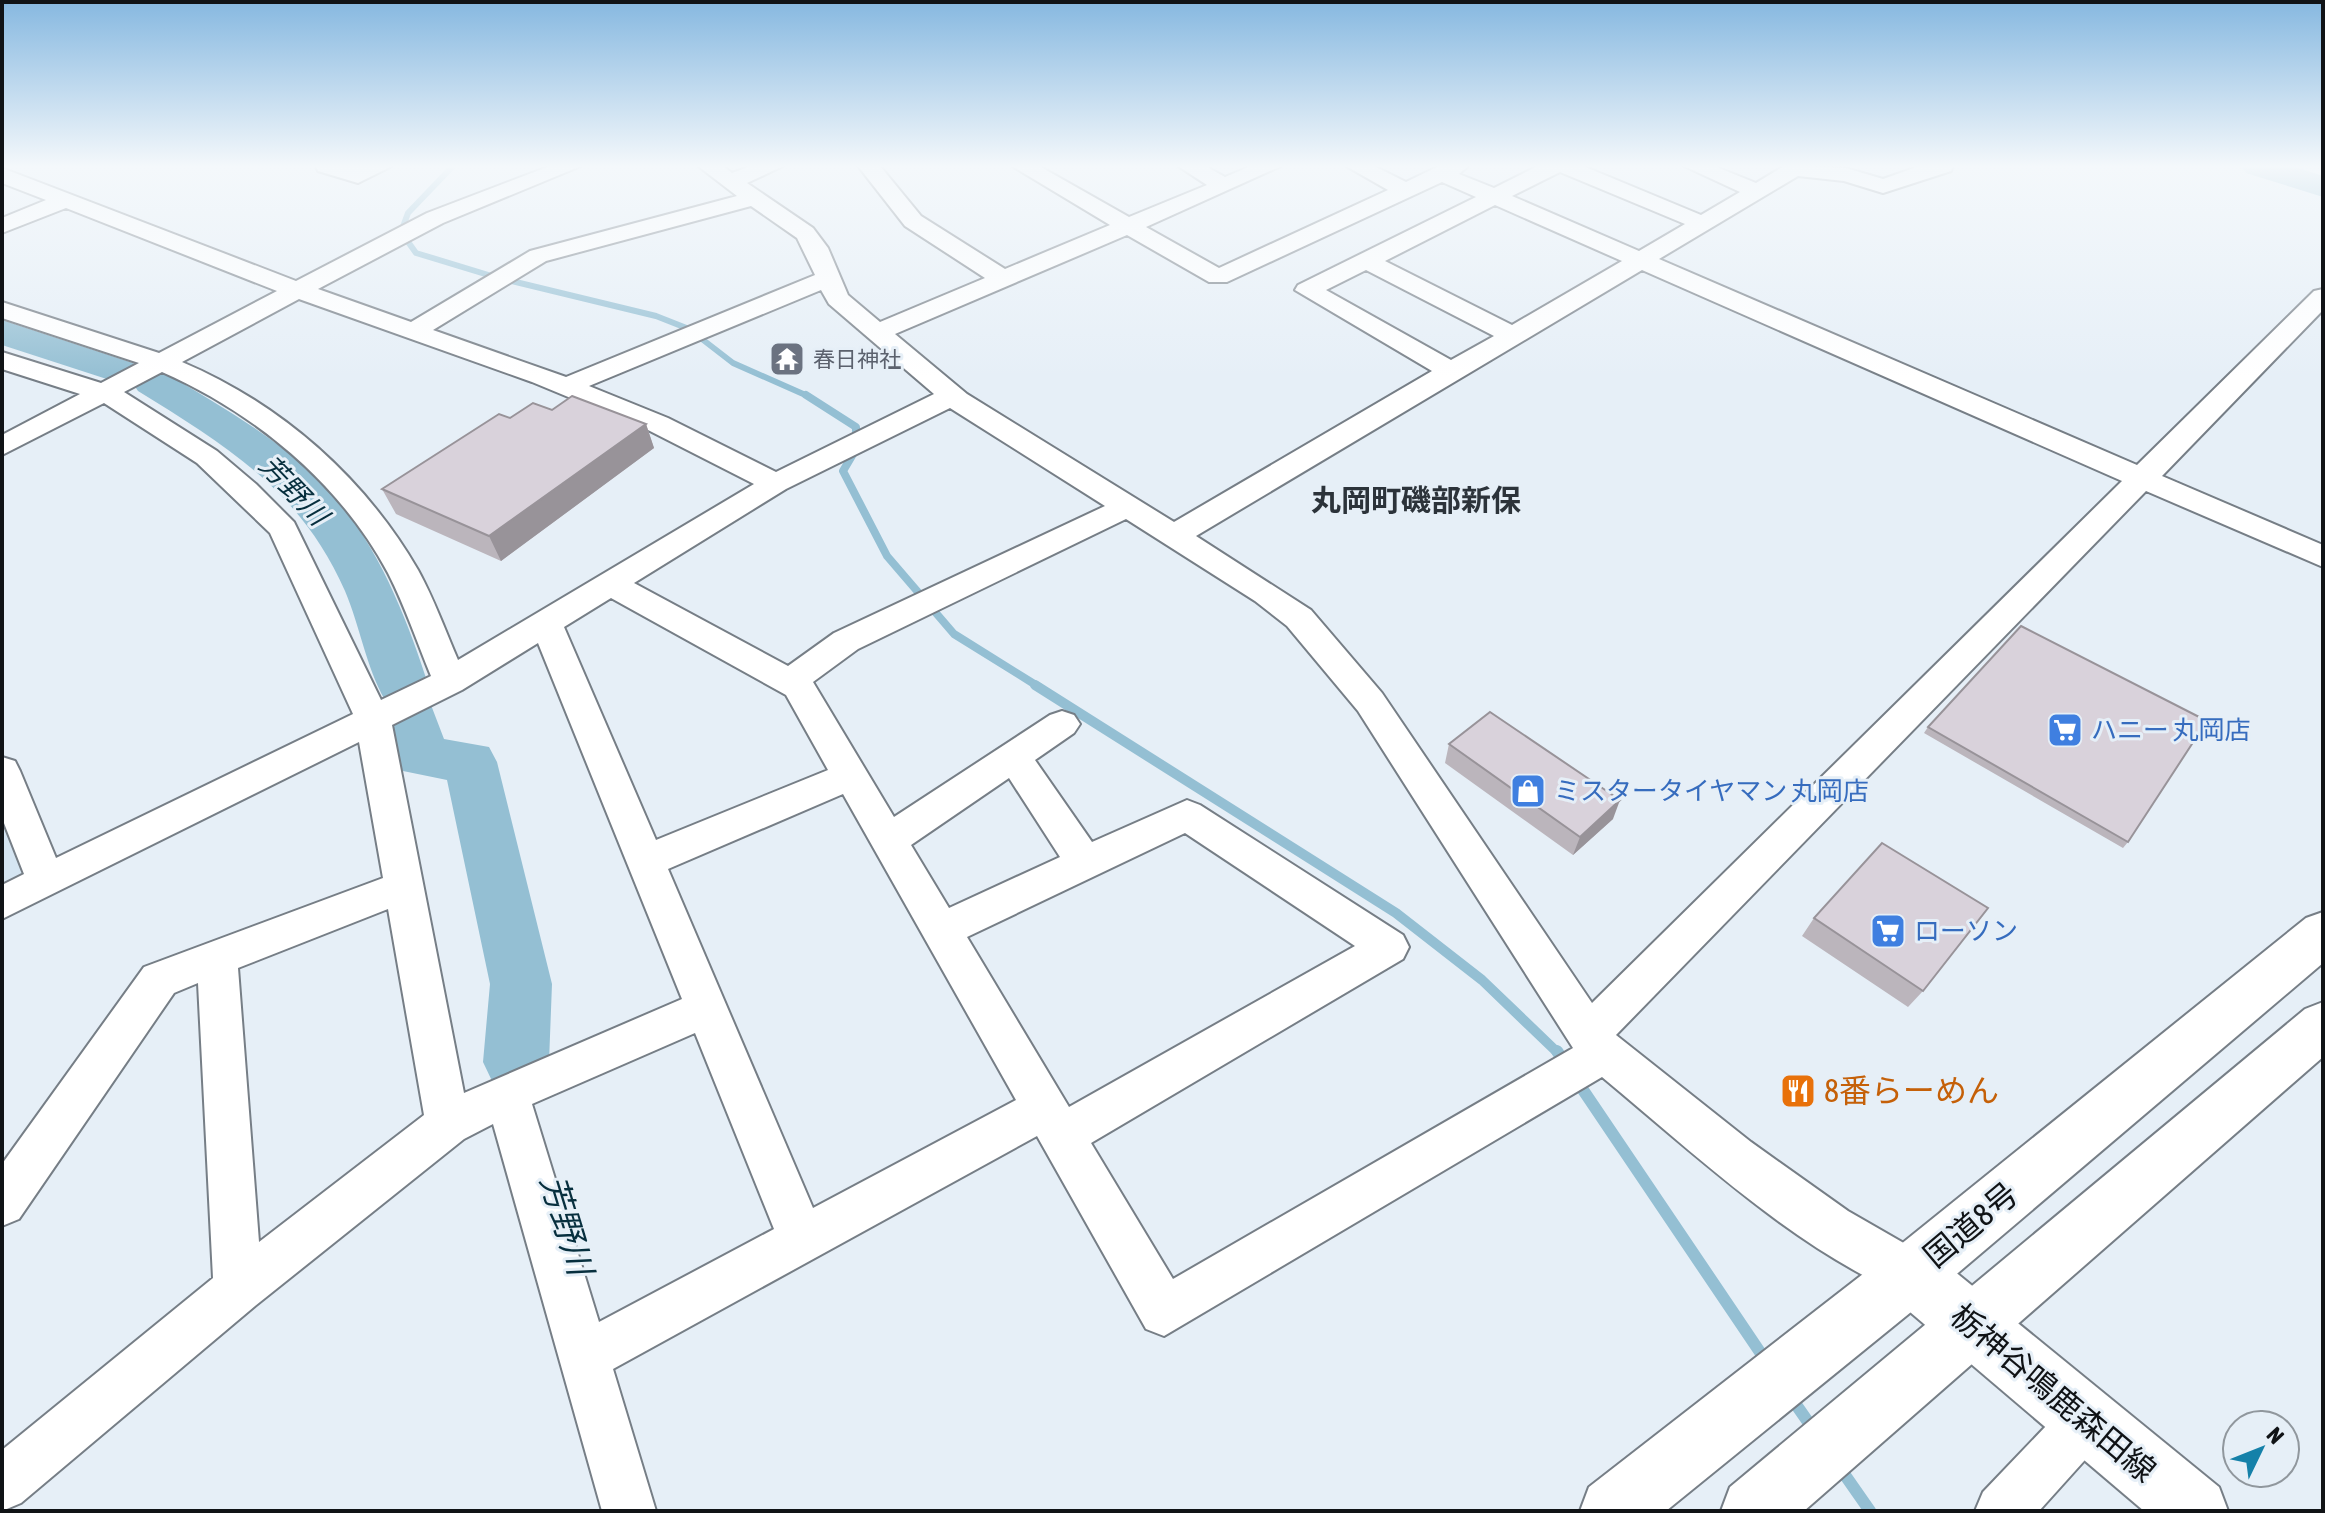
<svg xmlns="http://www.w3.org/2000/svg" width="2325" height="1513" font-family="'Asap Condensed','Noto Sans JP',sans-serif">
  <rect width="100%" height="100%" fill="#e6eff7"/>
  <path fill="#d5e5f2" d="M 2,820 L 23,874 L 2,884 Z"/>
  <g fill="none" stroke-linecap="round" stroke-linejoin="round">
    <path stroke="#94bfd3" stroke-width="6" d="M 453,166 L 408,213 L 401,232 L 416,253 L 495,277 L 656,316 L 689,329 L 733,363 L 810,397"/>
    <path stroke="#94bfd3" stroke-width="8" d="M 806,395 L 856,427 L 856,449 L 843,471 L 887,556 L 954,634 L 1039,687"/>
    <path stroke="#94bfd3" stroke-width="10" d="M 1035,685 L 1396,913 L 1482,980 L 1558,1053"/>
    <path stroke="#94bfd3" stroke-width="12" d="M 1557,1051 L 1566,1065
      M 1577,1081 L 1768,1364
      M 1790,1396 L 1813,1429
      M 1840,1468 L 1870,1511"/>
    <path fill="#94bfd3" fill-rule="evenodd" d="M 2241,166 L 2292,166 L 2323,176 L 2323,197 L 2246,173 Z
      M 2,320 L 133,363 L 139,371 L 133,379 L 119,383 L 2,345 Z
      M 152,370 L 166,373 C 218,405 273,435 317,478 C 374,534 405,612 429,687 L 417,701 L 431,705 L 444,739 L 489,747 L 497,762 L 552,984 L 549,1062 L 539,1083 L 516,1092 L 493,1083 L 483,1062 L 490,984 L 447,780 L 403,771 L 395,757 L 386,719 L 398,704 L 385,700 C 366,667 360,626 345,591 C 301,491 227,446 138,391 L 132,382 L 138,373 Z"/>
    <defs>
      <path id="minor" d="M 316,166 L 392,166 L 358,183 L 318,171 Z
        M 550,166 L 581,166 L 443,223 L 318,289 L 411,322 L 530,251 L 737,196 L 698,166 L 723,166 L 732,173 L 751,166 L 783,166 L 747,183 L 813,228 L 828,248 L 848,295 L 880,322 L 985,278 L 905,226 L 858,166 L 880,166 L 921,216 L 1005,269 L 1110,225 L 1012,166 L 1039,166 L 1129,217 L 1207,185 L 1178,166 L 1205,166 L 1225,177 L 1251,166 L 1281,166 L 1146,227 L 1219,268 L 1388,190 L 1346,166 L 1374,166 L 1406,182 L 1439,166 L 1468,166 L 1459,174 L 1494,188 L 1538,166 L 1583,166 L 1701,215 L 1740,192 L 1684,166 L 1714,166 L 1756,183 L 1784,166 L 1846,168 L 1883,179 L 1920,166 L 1953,166 L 1951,171 L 1883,193 L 1844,181 L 1798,176 L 1659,259 L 2137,465 L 2314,291 L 2323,289 L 2323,310 L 2162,476 L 2323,545 L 2323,567 L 2146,491 L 1616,1035 L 1751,1142 L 1848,1211 L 1928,1257 L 1935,1274 L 1928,1291 L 1911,1298 C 1798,1252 1696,1155 1602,1077 L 1164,1336 L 1146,1329 L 1037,1136 L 613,1369 L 656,1511 L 602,1511 L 493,1124 L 464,1139 L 255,1306 L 21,1503 L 2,1511 L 2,1450 L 213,1278 L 198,983 L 174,993 L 19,1219 L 2,1226 L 2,1164 L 144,967 L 383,878 L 359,742 L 2,919 L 2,885 L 24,874 L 2,818 L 2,757 L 15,761 L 20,771 L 56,858 L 353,714 L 270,533 L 197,463 L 104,403 L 2,455 L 2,435 L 80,394 L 2,369 L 2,352 L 101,383 L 139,363 L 2,318 L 2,302 L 159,353 L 277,291 L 66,208 L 2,233 L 2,218 L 46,200 L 2,183 L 2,168 L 296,281 L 427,213 ZM 1560,172 L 1685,224 L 1639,251 L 1512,196 ZM 1442,182 L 1476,197 L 1298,285 L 1295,290 L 1432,371 L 1174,522 L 967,394 L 895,334 L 1127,235 L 1209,282 L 1227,282 ZM 1495,205 L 1622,261 L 1512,325 L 1385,261 ZM 751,206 L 797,238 L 815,275 L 566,377 L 433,330 L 546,261 ZM 1366,270 L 1494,336 L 1451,360 L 1326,290 ZM 1642,270 L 2122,481 L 1592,1003 L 1382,693 L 1311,610 L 1196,536 ZM 821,290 L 829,304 L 934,394 L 776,472 L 668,418 L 589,386 ZM 299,299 L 532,382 L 648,430 L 754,484 L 458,660 C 445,630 434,599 418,570 C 364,477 281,404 182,362 ZM 162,372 C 255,413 340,483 388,573 C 405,606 417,642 431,676 L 381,700 L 294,522 L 256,484 L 217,451 L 124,392 ZM 950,408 L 1105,506 L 834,633 L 788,666 L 634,583 L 786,489 ZM 1126,519 L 1255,601 L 1287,626 L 1358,711 L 1573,1048 L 1173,1279 L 1091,1143 L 1403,959 L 1409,947 L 1403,935 L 1200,805 L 1187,800 L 1092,842 L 1035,760 L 1074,733 L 1080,724 L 1074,715 L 1062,711 L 1050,715 L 894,817 L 813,682 L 858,649 ZM 611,598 L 786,695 L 828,770 L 656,840 L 564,627 ZM 538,643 L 682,999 L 464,1093 L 392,725 L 462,690 ZM 1009,778 L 1060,857 L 949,908 L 911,845 ZM 843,794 L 1016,1100 L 813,1208 L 668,869 ZM 1185,833 L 1355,946 L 1069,1107 L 967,937 ZM 388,909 L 424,1115 L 259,1242 L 238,968 ZM 695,1033 L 774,1229 L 599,1322 L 532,1104 Z
        M 2084,1397 L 2102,1405 L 2110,1423 L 2102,1441 L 2039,1511 L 1975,1511 L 1983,1492 L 2066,1405 Z"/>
      <path id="major" d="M 1911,1244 L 1932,1253 L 2219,1487 L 2228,1511 L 2144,1511 L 1890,1295 L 1881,1274 L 1890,1253 Z"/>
      <path id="highway" d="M 2323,912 L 2323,963 L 1932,1295 L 1666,1511 L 1580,1511 L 1589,1487 L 1890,1253 L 2306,918 Z
        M 2323,1002 L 2323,1057 L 1804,1511 L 1721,1511 L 1730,1487 L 2305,1009 Z"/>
    </defs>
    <use href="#minor" stroke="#767e86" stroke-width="4"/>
    <use href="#major" stroke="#767e86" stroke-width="4"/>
    <use href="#highway" stroke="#767e86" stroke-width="4"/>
    <use href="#minor" fill="#fff" fill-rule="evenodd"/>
    <use href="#major" fill="#fff" fill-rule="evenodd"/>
    <use href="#highway" fill="#fff" fill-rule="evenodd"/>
  </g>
  <path fill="#bbb5bc" d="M 552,410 L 646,424 L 654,448 L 501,561 L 396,514 L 382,489 Z
    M 1928,727 L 2128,842 L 2123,848 L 1924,733 Z
    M 1449,744 L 1613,819 L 1573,855 L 1445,763 Z
    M 1814,918 L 1923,991 L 1908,1007 L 1802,936 Z"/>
  <path fill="#989399" d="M 646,424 L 654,448 L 501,561 L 489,536 Z
    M 1620,800 L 1613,819 L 1573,855 L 1580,837 Z"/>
  <path fill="#d9d2db" stroke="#989399" stroke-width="2" d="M 572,396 L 646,424 L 489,536 L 382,489 L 499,414 L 510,418 L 533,403 L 552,410 Z
    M 2021,626 L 2207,721 L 2128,842 L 1928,727 Z
    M 1490,712 L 1620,800 L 1580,837 L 1449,744 Z
    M 1882,843 L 1988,908 L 1923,991 L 1814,918 Z"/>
  <linearGradient id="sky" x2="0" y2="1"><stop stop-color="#86b8e0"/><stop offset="0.44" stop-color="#f4f8fb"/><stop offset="1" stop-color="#f4f8fb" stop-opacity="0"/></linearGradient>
  <rect width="2325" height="378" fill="url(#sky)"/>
  <defs>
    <symbol id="temple-square" viewBox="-11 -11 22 22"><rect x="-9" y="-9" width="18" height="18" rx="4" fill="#6b7280" stroke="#e6eff7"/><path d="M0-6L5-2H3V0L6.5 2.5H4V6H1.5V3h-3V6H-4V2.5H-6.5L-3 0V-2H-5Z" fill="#fff"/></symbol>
    <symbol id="supermarket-square" viewBox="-11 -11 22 22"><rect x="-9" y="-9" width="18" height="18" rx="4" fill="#3f7fe0" stroke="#e6eff7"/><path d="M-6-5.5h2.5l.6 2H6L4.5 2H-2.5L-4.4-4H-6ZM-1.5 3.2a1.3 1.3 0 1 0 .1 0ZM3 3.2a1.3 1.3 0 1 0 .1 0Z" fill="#fff"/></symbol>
    <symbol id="shop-square" viewBox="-11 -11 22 22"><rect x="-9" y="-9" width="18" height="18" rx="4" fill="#3f7fe0" stroke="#e6eff7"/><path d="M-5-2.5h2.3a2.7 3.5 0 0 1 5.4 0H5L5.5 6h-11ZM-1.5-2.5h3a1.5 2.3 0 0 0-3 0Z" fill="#fff"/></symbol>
    <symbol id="restaurant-square" viewBox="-11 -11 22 22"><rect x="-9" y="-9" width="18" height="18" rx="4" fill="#e8710a" stroke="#e6eff7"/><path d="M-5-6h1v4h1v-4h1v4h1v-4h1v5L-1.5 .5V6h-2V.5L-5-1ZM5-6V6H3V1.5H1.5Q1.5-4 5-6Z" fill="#fff"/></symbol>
  </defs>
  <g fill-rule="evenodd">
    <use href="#temple-square" x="767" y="339" width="40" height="40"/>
    <use href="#supermarket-square" x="2045" y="710" width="40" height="40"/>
    <use href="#shop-square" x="1508" y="771" width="40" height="40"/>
    <use href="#supermarket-square" x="1868" y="911" width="40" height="40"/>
    <use href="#restaurant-square" x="1778" y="1071" width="40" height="40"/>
  </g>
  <g text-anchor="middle" stroke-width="6" stroke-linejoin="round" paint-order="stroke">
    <g font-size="22" fill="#5b616d" stroke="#e6eff7" text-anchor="start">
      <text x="813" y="367">春日神社</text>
    </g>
    <g font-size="26" fill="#366cbe" stroke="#e6eff7" text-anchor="start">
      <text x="2091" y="739">ハニー 丸岡店</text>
      <text x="1554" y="800">ミスタータイヤマン 丸岡店</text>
      <text x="1914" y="940">ローソン</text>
    </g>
    <g font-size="28" font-style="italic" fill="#072f3e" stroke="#e6eff7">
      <text transform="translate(294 490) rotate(46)" y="10">芳野川</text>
    </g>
    <g font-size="30" font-weight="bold" fill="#2c333a" stroke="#e6eff7">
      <text x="1416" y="511">丸岡町磯部新保</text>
    </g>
    <g font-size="32" fill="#c56008" stroke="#e6eff7" text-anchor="start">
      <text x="1824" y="1102">8番らーめん</text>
    </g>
    <g font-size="32" fill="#101316" stroke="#e6eff7">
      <text transform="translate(1971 1225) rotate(-40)" y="11">国道8号</text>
      <text transform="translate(2053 1393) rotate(40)" y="11">栃神谷鳴鹿森田線</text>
    </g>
    <g font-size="34" font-style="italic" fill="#072f3e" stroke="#e6eff7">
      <text transform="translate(567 1225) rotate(73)" y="12">芳野川</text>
    </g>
  </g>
  <rect width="2325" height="1513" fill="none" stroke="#101316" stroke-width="8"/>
  <g transform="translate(2261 1449) rotate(47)"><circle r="38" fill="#e6eff7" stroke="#90979d" stroke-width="2"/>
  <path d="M0-6L14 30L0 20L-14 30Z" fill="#1581a9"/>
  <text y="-12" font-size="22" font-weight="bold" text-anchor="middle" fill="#101316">N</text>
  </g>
</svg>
